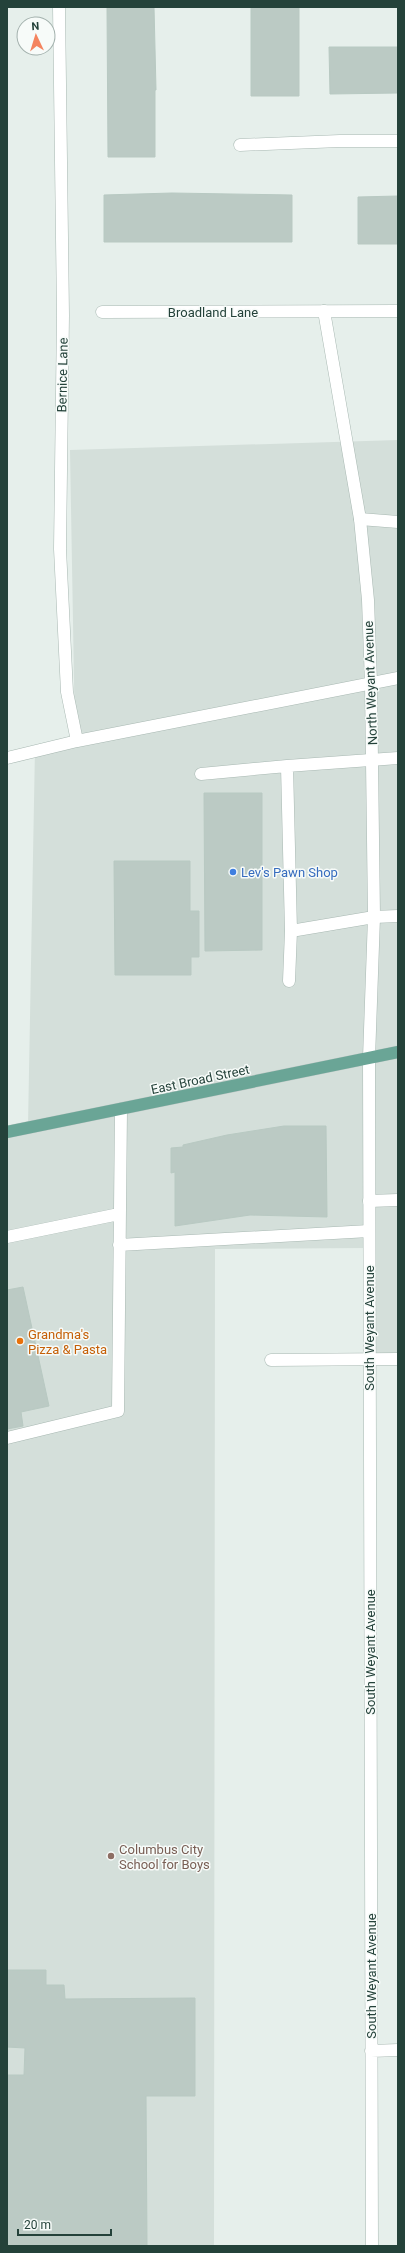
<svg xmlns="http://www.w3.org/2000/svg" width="405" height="2253" font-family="Roboto,sans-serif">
  <rect width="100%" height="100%" fill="#e6efeb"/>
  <path fill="#d4dfda" d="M 398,440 L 398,1353 L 369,1353 L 366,1248 L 215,1249 L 214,2246 L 7,2246 L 7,1131 L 28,1126 L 35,748 L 75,737 L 70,450 Z"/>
  <path fill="#bbcac4" stroke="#b8c9c2" d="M 107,7 L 154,7 L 156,90 L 155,90 L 155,157 L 108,157 Z
    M 251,7 L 299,7 L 299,96 L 251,96 Z
    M 329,47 L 398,47 L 398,93 L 330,94 Z
    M 172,193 L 292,195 L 292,242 L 104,242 L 104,195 Z
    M 398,196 L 398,244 L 358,244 L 358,197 Z
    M 204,793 L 262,793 L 262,950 L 205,951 Z
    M 114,861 L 190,861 L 190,911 L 199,911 L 199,957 L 191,957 L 191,975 L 115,975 Z
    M 284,1126 L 326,1126 L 327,1217 L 250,1215 L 175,1226 L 175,1172 L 171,1173 L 171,1148 L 183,1147 L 183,1145 L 227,1135 Z
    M 23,1287 L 49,1406 L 21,1412 L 23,1426 L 7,1429 L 7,1290 Z
    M 7,1970 L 46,1970 L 46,1985 L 64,1985 L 65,1999 L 195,1998 L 195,2096 L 146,2096 L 147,2246 L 7,2246 L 7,2075 L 24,2075 L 25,2048 L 7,2047 Z"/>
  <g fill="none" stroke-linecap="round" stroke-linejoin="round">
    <defs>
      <path id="lane" d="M 59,7 L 63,315 L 60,549 L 67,692 L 77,741
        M 240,145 L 340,141 L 398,141
        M 102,312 L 398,311
        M 360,519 L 398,522
        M 7,758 L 77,741 L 398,678
        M 287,766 L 398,758
        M 201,774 L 287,766 L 291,931 L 289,981
        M 291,931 L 374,917 L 398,916
        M 369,1201 L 398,1200
        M 7,1237 L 119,1214
        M 119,1245 L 369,1231
        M 271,1360 L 398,1359
        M 7,1438 L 118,1411 L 121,1109"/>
      <path id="street" d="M 324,311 L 360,519 L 368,600 L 371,683 L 374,917 L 369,1058 L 372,2246
        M 371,2051 L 398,2050"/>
      <path id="primary" d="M 7,1132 L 398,1052"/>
    </defs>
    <use href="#lane" stroke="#a8b8b2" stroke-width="13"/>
    <use href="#street" stroke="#a8b8b2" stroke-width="13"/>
    <use href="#primary" stroke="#c2cac8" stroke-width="13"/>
    <use href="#lane" stroke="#fff" stroke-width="12"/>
    <use href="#street" stroke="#fff" stroke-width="12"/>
    <use href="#primary" stroke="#6aa596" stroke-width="12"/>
  </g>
  <circle fill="#3f7fe0" stroke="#f7fbf9" stroke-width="1.5" cx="233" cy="872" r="4"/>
  <circle fill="#e8710a" stroke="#f7fbf9" stroke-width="1.5" cx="20" cy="1341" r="4"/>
  <circle fill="#8d6e63" stroke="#f7fbf9" stroke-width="1.5" cx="111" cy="1856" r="4"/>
  <g text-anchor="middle" stroke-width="3" stroke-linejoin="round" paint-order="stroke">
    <g font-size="13" fill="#24423a" stroke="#f7fbf9">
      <text x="213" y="317">Broadland Lane</text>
      <text transform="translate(62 375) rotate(-89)" y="5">Bernice Lane</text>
      <text transform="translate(370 683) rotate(-92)" y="5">North Weyant Avenue</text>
      <text transform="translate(200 1079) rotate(-12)" y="5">East Broad Street</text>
      <text transform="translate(369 1328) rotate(-90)" y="5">South Weyant Avenue</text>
      <text transform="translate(370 1652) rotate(-90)" y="5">South Weyant Avenue</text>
      <text transform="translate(371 1976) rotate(-90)" y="5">South Weyant Avenue</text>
    </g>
    <g font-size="13" fill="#366cbe" stroke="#f7fbf9" text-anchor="start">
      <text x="241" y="877">Lev's Pawn Shop</text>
    </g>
    <g font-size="13" fill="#c56008" stroke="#f7fbf9" text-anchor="start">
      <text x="28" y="1339">Grandma's<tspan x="28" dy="15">Pizza &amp; Pasta</tspan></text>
    </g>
    <g font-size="13" fill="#785e54" stroke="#f7fbf9" text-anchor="start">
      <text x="119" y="1854">Columbus City<tspan x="119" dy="15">School for Boys</tspan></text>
    </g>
  </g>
  <rect width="405" height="2253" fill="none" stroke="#24423a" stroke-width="16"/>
  <g transform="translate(36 36) rotate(356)"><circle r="19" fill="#f7fbf9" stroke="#a3b1ad"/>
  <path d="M0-3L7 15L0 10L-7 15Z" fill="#f4845f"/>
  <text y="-6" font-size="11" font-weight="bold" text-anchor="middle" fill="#24423a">N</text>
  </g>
  <path d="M18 2229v6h93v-6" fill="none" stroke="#24423a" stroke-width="2"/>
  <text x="24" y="2229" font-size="12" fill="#24423a" stroke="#f7fbf9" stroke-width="3" paint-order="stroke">20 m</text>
</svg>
